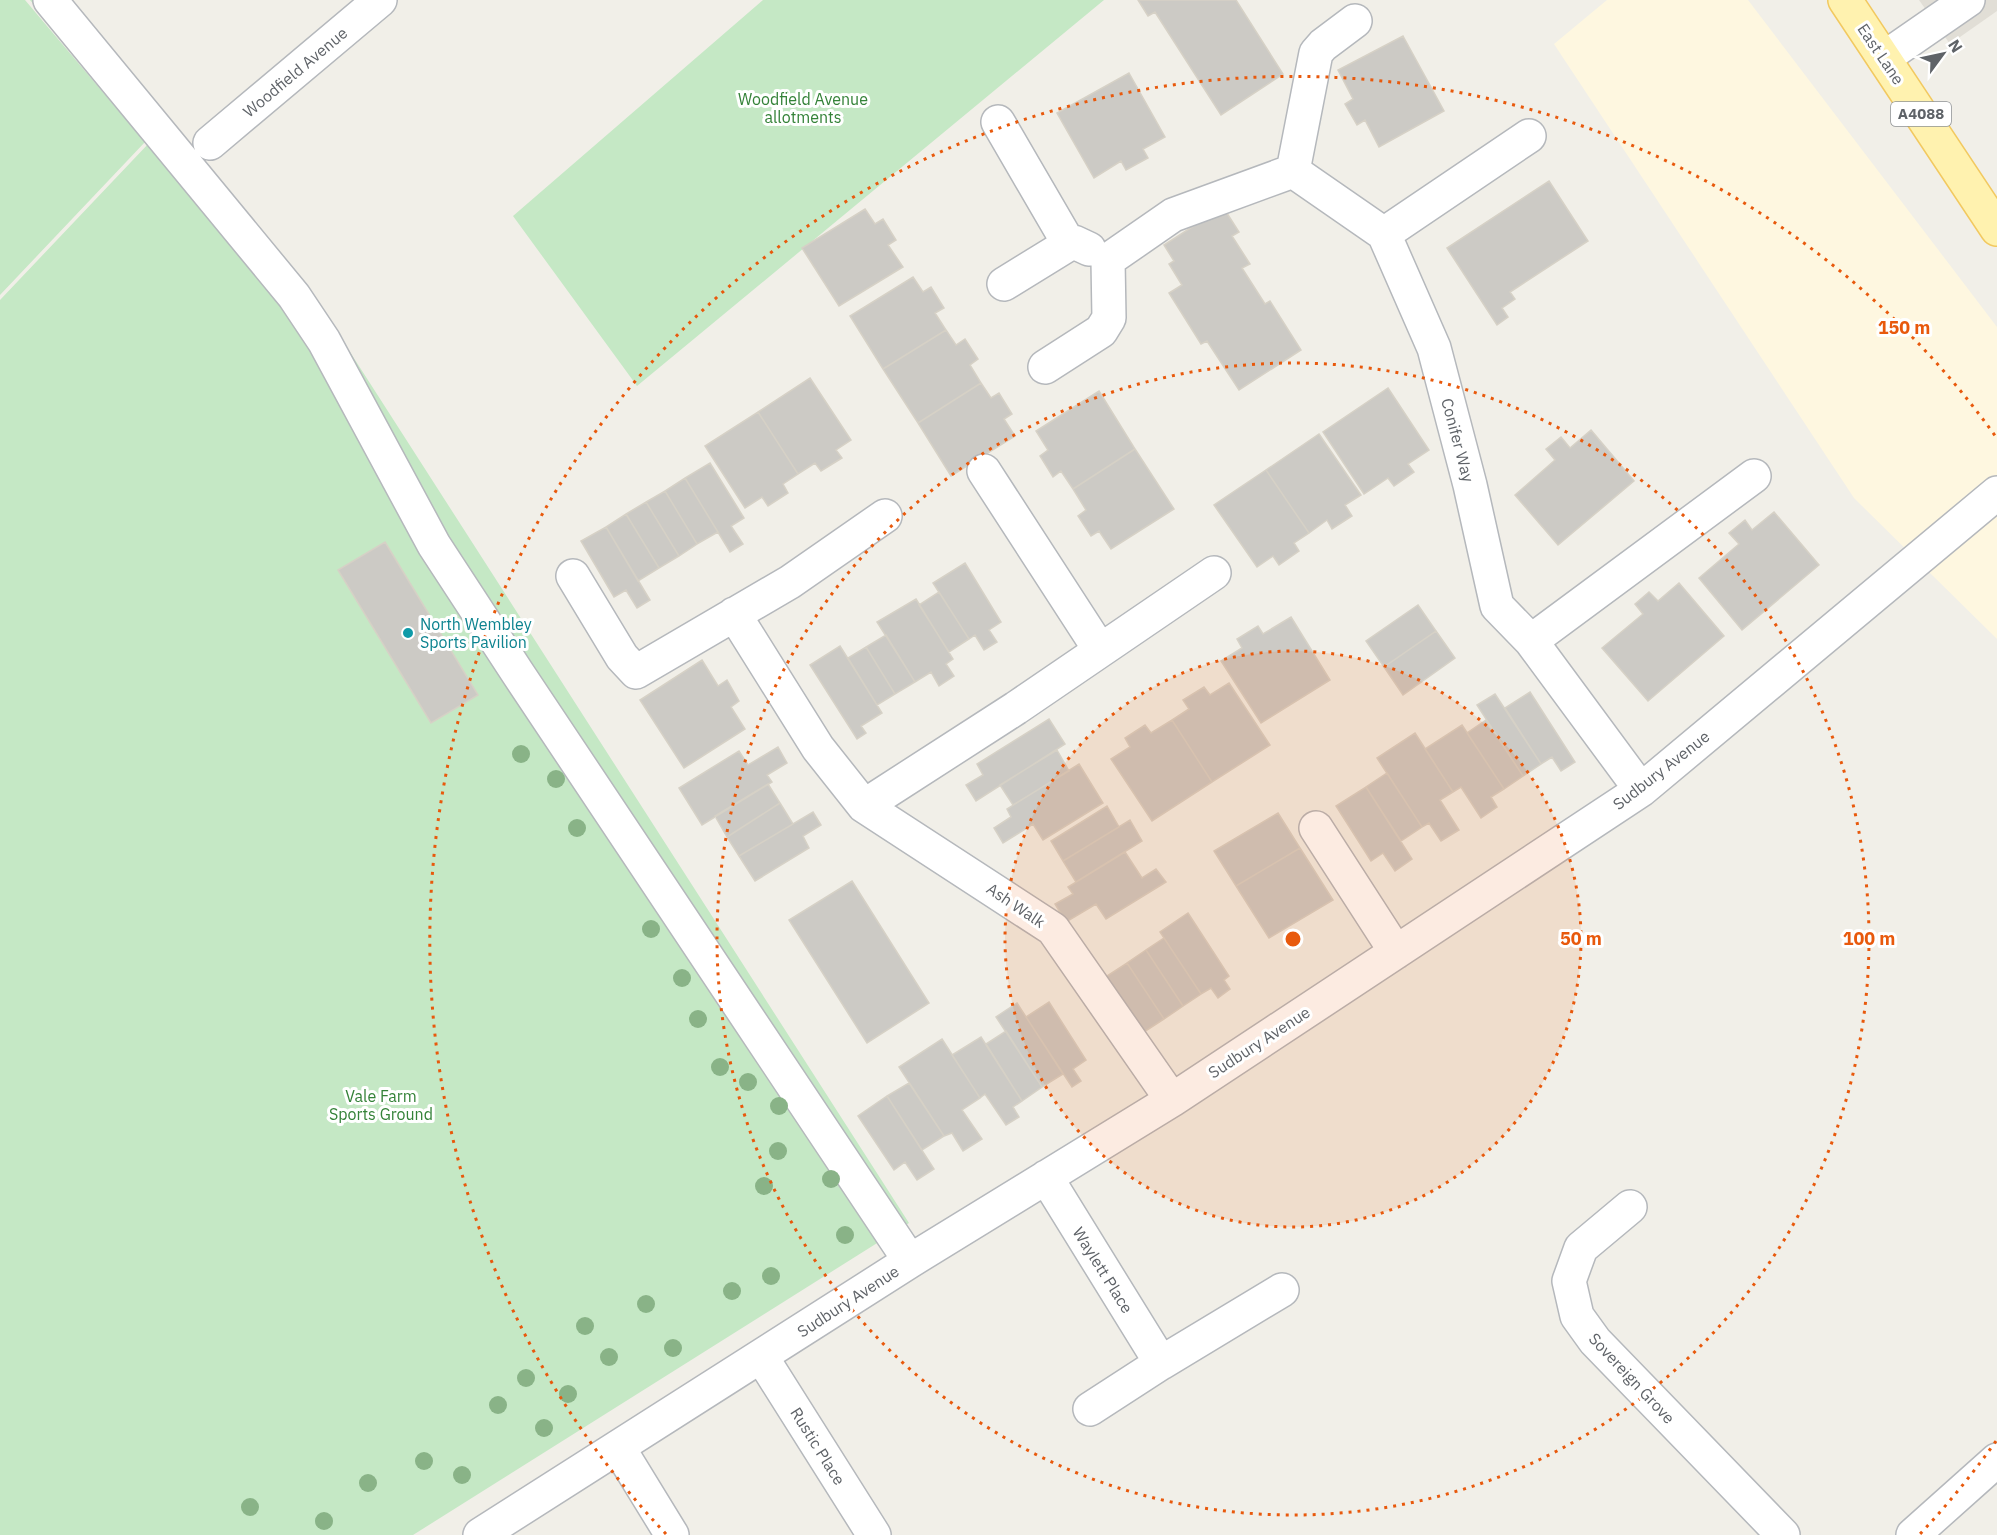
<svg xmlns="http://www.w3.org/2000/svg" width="1997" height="1535" font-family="'IBM Plex Sans',sans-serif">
  <rect width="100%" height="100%" fill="#f1efe8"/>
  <path fill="#fef7e0" d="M 1607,0 L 1748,0 L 1997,327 L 1997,639 L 1854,498 L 1554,44 Z"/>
  <path fill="#e1ded6" d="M 1919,0 L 1997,0 L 1997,11 L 1950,44 Z"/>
  <path fill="#c5e8c5" d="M 0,0 L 25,0 L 145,142 L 0,295 Z
    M 30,0 L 65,0 L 314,296 L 909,1223 L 413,1535 L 0,1535 L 0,300 L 150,142 Z
    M 763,0 L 1104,0 L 637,386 L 513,216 Z"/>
  <path fill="#cccac5" stroke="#d6d1c6" stroke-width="1.5" d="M 1138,0 L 1236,0 L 1283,74 L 1221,115 L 1155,12 L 1148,16 Z
    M 1403,36 L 1444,111 L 1379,147 L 1365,120 L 1357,125 L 1345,104 L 1353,99 L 1338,70 Z
    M 1129,73 L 1165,137 L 1143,149 L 1148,158 L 1126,170 L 1121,161 L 1094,178 L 1057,113 Z
    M 1549,181 L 1588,241 L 1510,292 L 1515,299 L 1502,308 L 1508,317 L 1497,325 L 1447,248 Z
    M 1223,207 L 1239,232 L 1232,236 L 1250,264 L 1242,268 L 1265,304 L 1270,301 L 1301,350 L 1239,390 L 1207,341 L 1201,344 L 1169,293 L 1182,285 L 1169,264 L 1174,261 L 1164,245 Z
    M 865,209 L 875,224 L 883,219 L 896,240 L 888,245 L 903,267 L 839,306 L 802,248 Z
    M 913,277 L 923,292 L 931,287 L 944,308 L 935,313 L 946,330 L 883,369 L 850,316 Z
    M 946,330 L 956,345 L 965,339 L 978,359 L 970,365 L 981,383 L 918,423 L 883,369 Z
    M 810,378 L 851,440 L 836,450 L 842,458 L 821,471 L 815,463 L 798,474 L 758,412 Z
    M 981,383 L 991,398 L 999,393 L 1012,414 L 1004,419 L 1015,436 L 951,476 L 918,423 Z
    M 1388,388 L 1429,450 L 1408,464 L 1414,472 L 1394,486 L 1388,478 L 1364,494 L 1323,432 Z
    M 1099,391 L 1135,449 L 1073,489 L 1061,471 L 1053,477 L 1040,456 L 1048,450 L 1036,431 Z
    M 758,412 L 798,474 L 783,484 L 788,493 L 768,506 L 762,497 L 745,508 L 705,446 Z
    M 1591,430 L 1634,481 L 1558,545 L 1515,495 L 1555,460 L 1546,449 L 1561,437 L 1570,448 Z
    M 1319,434 L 1361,495 L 1345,505 L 1352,516 L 1332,529 L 1327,520 L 1309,533 L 1266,470 Z
    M 1135,449 L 1174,509 L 1111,549 L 1099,531 L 1091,536 L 1078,516 L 1086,510 L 1073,489 Z
    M 710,463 L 744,518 L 731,526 L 743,544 L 730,552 L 685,478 Z
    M 1266,470 L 1309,533 L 1294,543 L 1299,551 L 1279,565 L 1273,556 L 1257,567 L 1214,505 Z
    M 685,478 L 718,532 L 697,544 L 665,491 Z
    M 665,491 L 697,544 L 679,556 L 646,502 Z
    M 646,502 L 679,556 L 659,568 L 626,514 Z
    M 1774,512 L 1819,565 L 1742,630 L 1699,578 L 1739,544 L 1729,533 L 1745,520 L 1752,530 Z
    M 626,514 L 659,568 L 638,581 L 606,527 Z
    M 606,527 L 650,600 L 637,608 L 626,590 L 614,597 L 581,541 Z
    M 385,542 L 478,695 L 431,723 L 338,570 Z
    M 965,563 L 1001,622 L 989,630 L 997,642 L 984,650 L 975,635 L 969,639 L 933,583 Z
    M 1679,583 L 1724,636 L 1648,701 L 1602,648 L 1643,614 L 1635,604 L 1649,592 L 1658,601 Z
    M 939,592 L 969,639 L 949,652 L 919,605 Z
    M 916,599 L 953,659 L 946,664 L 954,676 L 939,686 L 931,672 L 915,682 L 877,622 Z
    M 1418,605 L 1436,631 L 1384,667 L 1366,641 Z
    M 1291,617 L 1330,680 L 1261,723 L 1221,661 L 1242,648 L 1237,639 L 1258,626 L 1263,634 Z
    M 1436,631 L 1455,658 L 1403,695 L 1384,667 Z
    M 886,635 L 915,682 L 895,694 L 866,647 Z
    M 840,646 L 882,713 L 861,726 L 866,733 L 857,739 L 810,665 Z
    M 866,647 L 895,694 L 877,705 L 848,658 Z
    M 702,660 L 718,686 L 727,680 L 739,701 L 731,707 L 745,729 L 684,768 L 640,700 Z
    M 1229,683 L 1270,745 L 1212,782 L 1172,720 L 1189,709 L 1183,700 L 1204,687 L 1210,695 Z
    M 1530,692 L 1575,762 L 1561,771 L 1552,757 L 1541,764 L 1505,708 Z
    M 1495,694 L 1541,764 L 1523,776 L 1477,705 Z
    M 1049,719 L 1065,744 L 976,801 L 966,785 L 983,775 L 977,764 Z
    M 1172,720 L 1212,782 L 1152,821 L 1111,759 L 1130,747 L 1125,738 L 1145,725 L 1151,733 Z
    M 1486,720 L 1523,776 L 1504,789 L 1467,733 Z
    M 1462,725 L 1504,789 L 1491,797 L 1497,807 L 1481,818 L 1461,787 L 1453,792 L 1425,749 Z
    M 1415,733 L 1453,792 L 1440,800 L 1459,830 L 1441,841 L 1429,823 L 1422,827 L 1377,758 Z
    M 778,747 L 787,763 L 767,775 L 772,782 L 702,825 L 679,788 L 739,751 L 748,765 Z
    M 1057,750 L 1069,771 L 1013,805 L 1000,785 Z
    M 1079,764 L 1103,803 L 1043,840 L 1033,824 L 1003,843 L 994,828 L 1011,817 L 1007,809 Z
    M 1387,773 L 1422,827 L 1401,841 L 1366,787 Z
    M 768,784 L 780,803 L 727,837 L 715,816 Z
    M 1366,787 L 1412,859 L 1395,871 L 1383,853 L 1371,861 L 1336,806 Z
    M 780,803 L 793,824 L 739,856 L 727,837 Z
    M 1107,806 L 1119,827 L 1063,861 L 1051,841 Z
    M 813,812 L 821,825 L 803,836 L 809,848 L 755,881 L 739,856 Z
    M 1278,813 L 1300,848 L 1236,886 L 1214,851 Z
    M 1130,820 L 1142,841 L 1076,882 L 1063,861 Z
    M 1300,848 L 1333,900 L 1269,938 L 1236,886 Z
    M 1125,852 L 1142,878 L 1156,869 L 1166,882 L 1106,919 L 1096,904 L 1066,922 L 1055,904 L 1073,894 L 1068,887 Z
    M 852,881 L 929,1003 L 867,1043 L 789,920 Z
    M 1188,913 L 1229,976 L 1224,980 L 1230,989 L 1218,998 L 1211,988 L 1201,994 L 1160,932 Z
    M 1164,938 L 1201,994 L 1183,1006 L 1146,950 Z
    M 1146,950 L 1183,1006 L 1164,1019 L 1127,963 Z
    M 1127,963 L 1164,1019 L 1141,1034 L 1104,978 Z
    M 1049,1002 L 1086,1060 L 1073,1069 L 1081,1081 L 1072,1087 L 1026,1017 Z
    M 1017,1003 L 1063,1074 L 1042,1087 L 996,1017 Z
    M 1006,1031 L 1042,1087 L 1022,1101 L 986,1044 Z
    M 981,1037 L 1022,1101 L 1013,1107 L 1019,1117 L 1006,1125 L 985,1094 L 980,1098 L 952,1055 Z
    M 942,1039 L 980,1098 L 962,1110 L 982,1139 L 963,1151 L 952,1133 L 944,1136 L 899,1067 Z
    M 909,1083 L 944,1136 L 922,1150 L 887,1096 Z
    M 887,1096 L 934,1169 L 917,1180 L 905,1162 L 894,1170 L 858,1116 Z"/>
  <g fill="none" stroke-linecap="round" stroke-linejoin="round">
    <defs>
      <path id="minor" d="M 50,0 L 294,296 L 324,341 L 434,545 L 517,672 L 910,1261
        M 1884,58 L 1968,0
        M 998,122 L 1069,244
        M 210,143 L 380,0
        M 1293,171 L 1316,53 L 1323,45 L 1355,21
        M 1384,234 L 1529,136
        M 1108,260 L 1173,215 L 1293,171 L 1384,234 L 1434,348 L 1470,485 L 1497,606 L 1531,641 L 1641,790
        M 1004,284 L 1069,244 L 1074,242 L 1089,249
        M 1045,367 L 1101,331 L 1109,318 L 1108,260
        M 984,471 L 1100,650
        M 573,576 L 622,657 L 636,672 L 790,582 L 885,516
        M 734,614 L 818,748 L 864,806 L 1053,929 L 1172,1100
        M 1531,641 L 1754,476
        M 864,806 L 1016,708 L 1214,573
        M 1316,828 L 1396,952
        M 1046,1177 L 1161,1363 L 1282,1290
        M 1630,1207 L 1581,1248 L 1569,1281 L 1577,1316 L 1595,1341 L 1783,1535
        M 761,1356 L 874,1535
        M 1090,1409 L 1161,1363
        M 618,1447 L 672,1535
        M 480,1535 L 910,1261 L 1172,1100 L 1641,790 L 1997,493
        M 1913,1535 L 1997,1460"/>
      <path id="major" d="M 1845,0 L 1997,229"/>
    </defs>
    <use href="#minor" stroke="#b5b8bc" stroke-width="36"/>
    <use href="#major" stroke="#f2c960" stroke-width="36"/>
    <use href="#minor" stroke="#fff" stroke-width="33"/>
    <use href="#major" stroke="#fff2af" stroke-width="33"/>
  </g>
  <g fill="#89b387">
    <circle cx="521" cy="754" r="9"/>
    <circle cx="556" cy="779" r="9"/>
    <circle cx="577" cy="828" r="9"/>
    <circle cx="651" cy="929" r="9"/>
    <circle cx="682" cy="978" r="9"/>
    <circle cx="698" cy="1019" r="9"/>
    <circle cx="720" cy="1067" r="9"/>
    <circle cx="748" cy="1082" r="9"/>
    <circle cx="779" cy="1106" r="9"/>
    <circle cx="778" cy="1151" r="9"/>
    <circle cx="831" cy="1179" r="9"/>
    <circle cx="764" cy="1186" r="9"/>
    <circle cx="845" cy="1235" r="9"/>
    <circle cx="771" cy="1276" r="9"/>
    <circle cx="732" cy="1291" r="9"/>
    <circle cx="646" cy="1304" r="9"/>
    <circle cx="585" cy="1326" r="9"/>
    <circle cx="673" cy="1348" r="9"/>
    <circle cx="609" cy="1357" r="9"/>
    <circle cx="526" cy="1378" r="9"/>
    <circle cx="568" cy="1394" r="9"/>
    <circle cx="498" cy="1405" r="9"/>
    <circle cx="544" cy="1428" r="9"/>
    <circle cx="424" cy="1461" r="9"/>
    <circle cx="462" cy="1475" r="9"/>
    <circle cx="368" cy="1483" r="9"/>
    <circle cx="250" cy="1507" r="9"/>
    <circle cx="324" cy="1521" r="9"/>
  </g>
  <circle cx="1293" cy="939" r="288" fill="#e8590c" fill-opacity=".12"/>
  <g fill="none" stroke="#e8590c" stroke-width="3" stroke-dasharray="3 6">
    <circle cx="1293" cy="939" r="288"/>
    <circle cx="1293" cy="939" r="576"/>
    <path d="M1996 1441A864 864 0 0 1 1920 1534M666 1534A864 864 0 1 1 1996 437"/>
  </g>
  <circle fill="#0f9aa8" stroke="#fff" stroke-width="2" cx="408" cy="633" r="6"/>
  <g text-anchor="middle" stroke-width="6" stroke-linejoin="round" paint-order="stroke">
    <rect fill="#fff" stroke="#8f9295" stroke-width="1.5" x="1891" y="102" width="60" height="24" rx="4.5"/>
    <g font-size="15" font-weight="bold" fill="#5f6368">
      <text x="1921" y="119">A4088</text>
    </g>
    <g font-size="16" fill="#5f6368" stroke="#fff">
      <text transform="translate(1881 54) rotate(56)" y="6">East Lane</text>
      <text transform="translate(295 72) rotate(-40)" y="6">Woodfield Avenue</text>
      <text transform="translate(1458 440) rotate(75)" y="6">Conifer Way</text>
      <text transform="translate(1661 770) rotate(-38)" y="6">Sudbury Avenue</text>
      <text transform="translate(1016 905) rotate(34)" y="6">Ash Walk</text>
      <text transform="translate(1259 1042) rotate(-33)" y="6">Sudbury Avenue</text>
      <text transform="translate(1103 1270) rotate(58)" y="6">Waylett Place</text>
      <text transform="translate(848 1301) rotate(-33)" y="6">Sudbury Avenue</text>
      <text transform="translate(1632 1378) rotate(47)" y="6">Sovereign Grove</text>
      <text transform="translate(818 1446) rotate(58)" y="6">Rustic Place</text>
    </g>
    <g font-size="16" fill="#348238" stroke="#fff">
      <text x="803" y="105">Woodfield Avenue<tspan x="803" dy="18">allotments</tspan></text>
      <text x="381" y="1102">Vale Farm<tspan x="381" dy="18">Sports Ground</tspan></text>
    </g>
    <g font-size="16" fill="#0d838f" stroke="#fff" text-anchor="start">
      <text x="420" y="630">North Wembley<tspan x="420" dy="18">Sports Pavilion</tspan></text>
    </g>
  </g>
  <circle cx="1293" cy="939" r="9" fill="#e8590c" stroke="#fff" stroke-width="3"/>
  <g font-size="18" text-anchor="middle" font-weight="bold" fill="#e8590c" stroke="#fff" stroke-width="6" stroke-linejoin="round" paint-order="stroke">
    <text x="1904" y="334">150 m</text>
    <text x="1581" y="945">50 m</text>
    <text x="1869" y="945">100 m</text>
  </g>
  <g transform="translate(1943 54) rotate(57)" stroke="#ffffff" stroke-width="4.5" paint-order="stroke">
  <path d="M0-4.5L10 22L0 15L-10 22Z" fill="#5f6368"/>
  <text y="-9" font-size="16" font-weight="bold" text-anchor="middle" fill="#5f6368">N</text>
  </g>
</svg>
